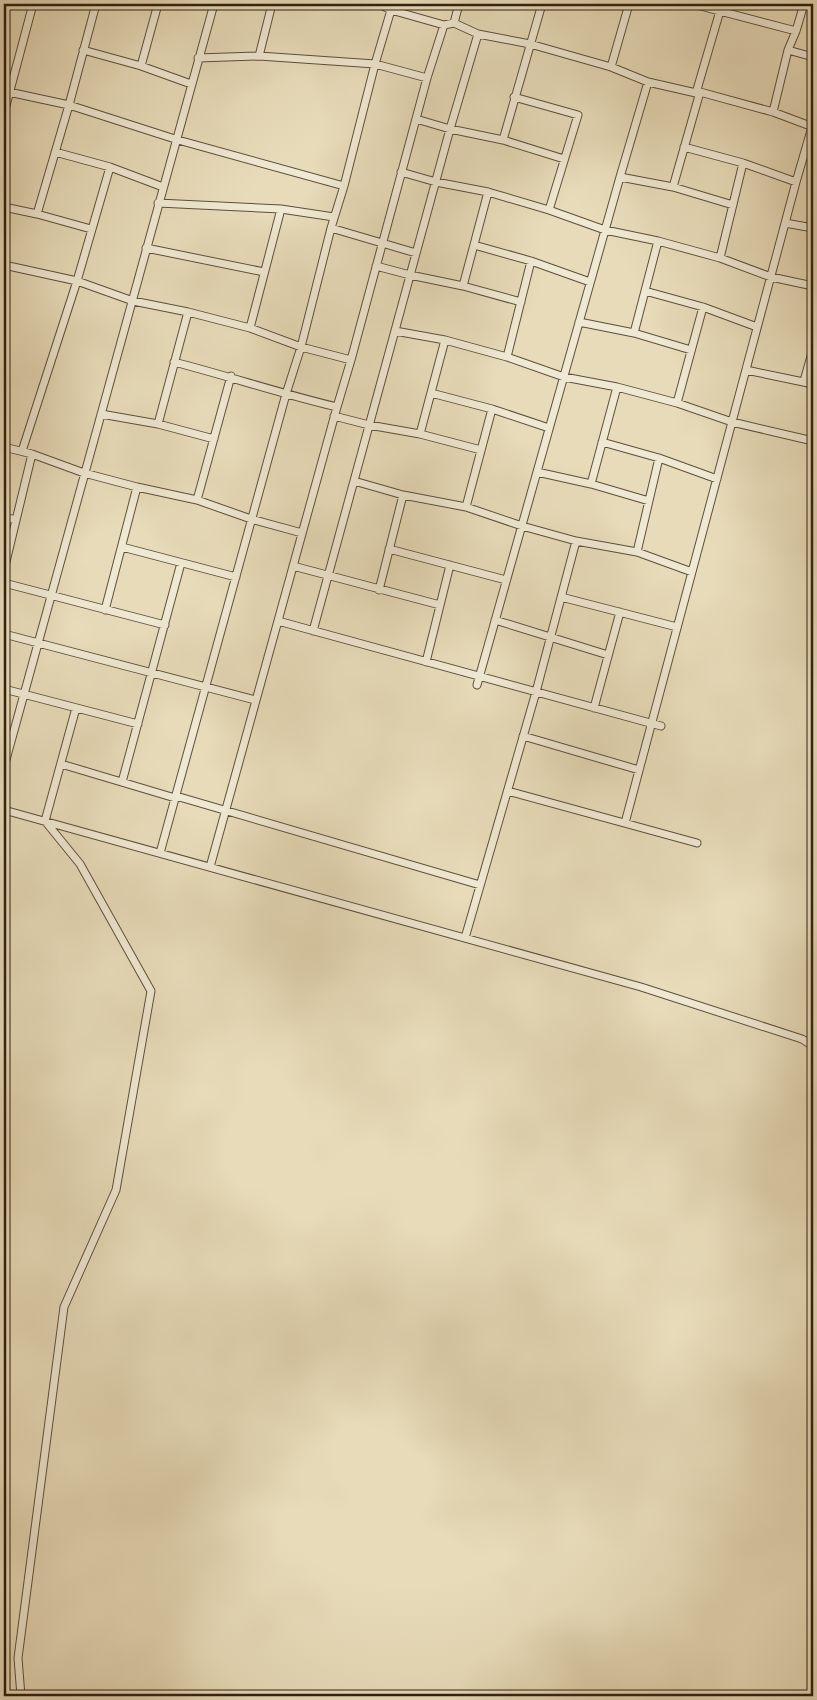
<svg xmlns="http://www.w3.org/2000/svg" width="817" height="1700" font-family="'IM FELL DW Pica',serif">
  <rect width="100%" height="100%" fill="#e7dbb9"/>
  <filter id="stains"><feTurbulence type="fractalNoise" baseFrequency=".004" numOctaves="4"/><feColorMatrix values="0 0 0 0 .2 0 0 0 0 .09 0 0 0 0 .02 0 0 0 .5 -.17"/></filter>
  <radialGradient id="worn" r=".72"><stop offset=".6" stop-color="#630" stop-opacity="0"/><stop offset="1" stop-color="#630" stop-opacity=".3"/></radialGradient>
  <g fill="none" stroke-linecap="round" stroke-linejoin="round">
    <defs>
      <path id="minor" d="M 379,4 L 391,10 L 444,25 L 454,23 L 478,34 L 530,44 L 611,67 L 648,82 L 696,93 L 700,92 L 773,112 L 813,127
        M 693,4 L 796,31
        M 454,23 L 459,4
        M 83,50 L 141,66 L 191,84
        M 788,50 L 813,57
        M 259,56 L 272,4
        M 198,58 L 259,56 L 375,64 L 427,78
        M 141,66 L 158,4
        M 611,67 L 629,4
        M 4,91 L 69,105 L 178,140 L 344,186
        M 696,93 L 722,4
        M 514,97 L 578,115 L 549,210
        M 773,112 L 788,50 L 796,31 L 804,4
        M 4,113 L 33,4
        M 416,119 L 450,129 L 503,140 L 564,159
        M 503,140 L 542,4
        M 684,147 L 743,163 L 796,182
        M 55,152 L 110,167 L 163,187
        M 401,172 L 436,182 L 488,192 L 549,210 L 605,230 L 658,241 L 720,258 L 771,277 L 813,286
        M 620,177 L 673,187 L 733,205
        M 673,187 L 700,92
        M 158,203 L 281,209 L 334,217
        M 4,207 L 37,214 L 91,229
        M 37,214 L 69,105 L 96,4
        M 785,223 L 813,228
        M 331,228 L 416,253
        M 474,245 L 531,261 L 590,282
        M 146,248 L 264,272
        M 720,258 L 743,163
        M 4,265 L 77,281 L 133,301 L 188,312 L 250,328 L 301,347 L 351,360
        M 376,266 L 410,275 L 463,286 L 521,302
        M 463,286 L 488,192
        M 645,291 L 703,307 L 757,327
        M 579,322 L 634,333 L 691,350
        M 250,328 L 281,209
        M 395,331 L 445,340 L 507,357 L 564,377 L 617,387 L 677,403 L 732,422 L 813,441
        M 634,333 L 658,241
        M 507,357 L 531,261
        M 174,362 C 228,376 282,394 337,407
        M 746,370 L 813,384
        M 804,381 L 813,349
        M 431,393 L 492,409 L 549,428
        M 677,403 L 703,307
        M 101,414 L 158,424 L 214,439
        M 334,416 L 369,425 L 420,434 L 481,450
        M 158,424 L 188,312
        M 420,434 L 445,340
        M 602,442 L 659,458 L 717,479
        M 4,447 L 32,454 L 84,473 L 137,487 L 197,500 L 251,519 L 302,533
        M 22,451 L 77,281 L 110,167
        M 537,472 L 591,484 L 649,501
        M 354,481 L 403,495 L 466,507 L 522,526 L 576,541 L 637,552 L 692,572
        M 591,484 L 617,387
        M 197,500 L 231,376
        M 466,507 L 492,409
        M 4,517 L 16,520
        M 122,547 L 236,577
        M 389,549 L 506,580
        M 637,552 L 659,458
        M 293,566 L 440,605
        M 4,570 L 32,454
        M 4,583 L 165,625
        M 379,590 L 403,495
        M 561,597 L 677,627
        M 105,610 L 137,487
        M 495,620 L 608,655
        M 278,621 L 661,726
        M 313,631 L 450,129 L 478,34
        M 4,634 L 255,700
        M 426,662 L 450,565
        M 477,685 L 620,177 L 648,82
        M 4,689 L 138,724
        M 594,708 L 620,612
        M 523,736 L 639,770
        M 61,764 L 175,798
        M 4,767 L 214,4
        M 122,782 L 181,563
        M 508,791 L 697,843
        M 176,796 L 480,885
        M 4,810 L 641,987 L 802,1039 L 813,1046
        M 625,823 L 796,182 L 812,127
        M 160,853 L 286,394 L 301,347 L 331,228 L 344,186 L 375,64 L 391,10
        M 210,867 L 337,407 L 351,360 L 427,78 L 444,25
        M 465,938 L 536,692 L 576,541
        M 21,1696 L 18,1658 L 64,1307 L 116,1190 L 151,991 L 80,864 L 45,821 L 76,708"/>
    </defs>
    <use href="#minor" stroke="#5e4f3b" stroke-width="9"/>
    <use href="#minor" stroke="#efe8d2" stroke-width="7"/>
  </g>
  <rect width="817" height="1700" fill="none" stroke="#e7dbb9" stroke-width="20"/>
  <rect x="5" y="5" width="807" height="1690" fill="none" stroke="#312011" stroke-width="2.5"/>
  <rect x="10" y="10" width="797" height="1680" fill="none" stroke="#312011"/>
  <rect width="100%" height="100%" filter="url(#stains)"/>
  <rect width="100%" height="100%" fill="url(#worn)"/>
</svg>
